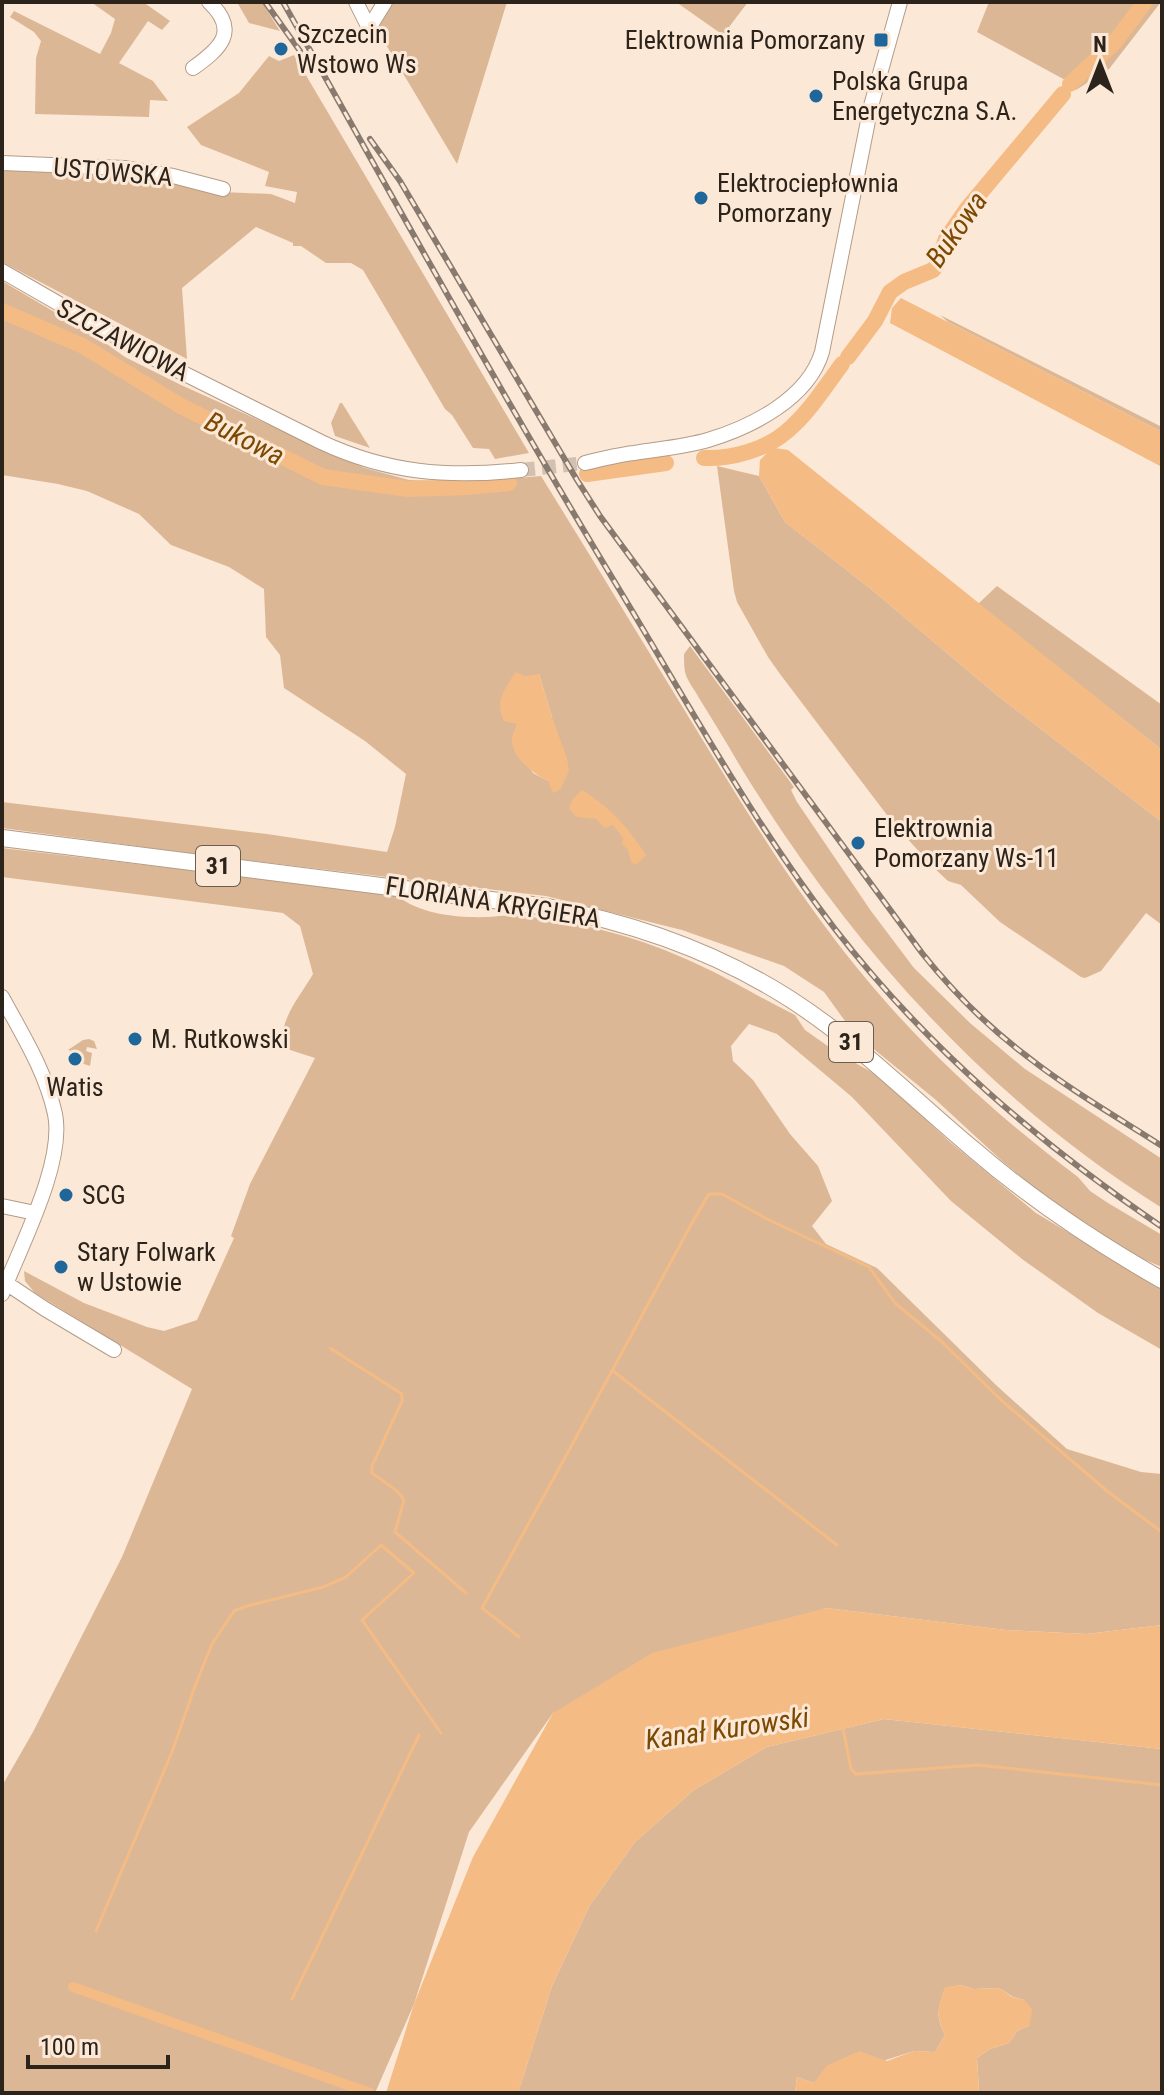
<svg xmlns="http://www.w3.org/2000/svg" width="1164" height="2095" font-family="'Roboto Condensed',sans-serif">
  <rect width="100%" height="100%" fill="#fce8d6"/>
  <path fill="#dcb795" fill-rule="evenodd" d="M 91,2 L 143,2 L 170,21 L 162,30 L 148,21 L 119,63 L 153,81 L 168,101 L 150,100 L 149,117 L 35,114 L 36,58 L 41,41 L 34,32 L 10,17 L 14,11 L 100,54 L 111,33 L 115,19 Z
    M 237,2 L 262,2 L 280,31 L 249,23 Z
    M 389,2 L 507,2 L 457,164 L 376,28 Z
    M 676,2 L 748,2 L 723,35 Z
    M 989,2 L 1161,2 L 1109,69 L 1076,90 L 1067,81 L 977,32 Z
    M 294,55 L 529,453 L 495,459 L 489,449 L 473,448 L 452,415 L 445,409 L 363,270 L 351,263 L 326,263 L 301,246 L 293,246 L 293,243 L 256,227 L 182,288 L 187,359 L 2,262 L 2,169 L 138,175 L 222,192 L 271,194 L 295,203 L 297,192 L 265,186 L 269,172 L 201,145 L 187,127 L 239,93 L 269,56 L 279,61 Z
    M 2,281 L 97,337 L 125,357 L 181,385 L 365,468 L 409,480 L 466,482 L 541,476 C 593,560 644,644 696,729 C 746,811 797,894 858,969 C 922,1048 997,1116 1078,1177 L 1090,1191 L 1108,1203 L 1162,1235 L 1162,1267 L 1138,1257 L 1101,1235 L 1031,1185 L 1001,1160 L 936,1100 L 853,1032 L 824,992 L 784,966 L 682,930 L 546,896 L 188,853 L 2,828 L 2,802 L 267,834 L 387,852 L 395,827 L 406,774 L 365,741 L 284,688 L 280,655 L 266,637 L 264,589 L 229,567 L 171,545 L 139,514 L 87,491 L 58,484 L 2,475 ZM 539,674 L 552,717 L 548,781 L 533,773 L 512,739 Z
    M 940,315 L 1162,427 L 1162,432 L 948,322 Z
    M 340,403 L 342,403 L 370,448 L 335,436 L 331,423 Z
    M 717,466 L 759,476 L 785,522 L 871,589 L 998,696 L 1162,822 L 1162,925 L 1146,913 L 1101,971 L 1085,978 L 1081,977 L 1000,922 L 961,885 L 948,881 L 934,868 L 893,823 L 780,674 L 768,657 L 737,602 L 734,591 Z
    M 997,586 L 1162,705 L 1162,750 L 978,604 Z
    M 690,646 L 794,787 L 791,790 L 797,802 L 871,911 L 914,968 L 970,1023 L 1025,1069 L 1162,1159 L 1162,1208 C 984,1096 849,944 740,766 C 727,743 713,721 699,698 C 695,690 687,681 685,672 C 684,666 684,660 684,654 Z
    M 2,848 L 396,895 C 421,915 458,918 489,917 C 500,916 510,915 520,916 C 580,921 642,938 697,964 C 730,979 762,999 795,1015 L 805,1030 L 839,1054 L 877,1075 L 950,1142 L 1036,1213 L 1162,1289 L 1162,1350 L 1098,1313 L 1022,1259 L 951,1201 L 852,1097 L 777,1034 L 749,1024 L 731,1046 L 733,1061 L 753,1080 L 790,1134 L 818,1166 L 832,1201 L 812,1226 L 826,1244 L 877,1268 L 997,1386 L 1067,1449 L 1141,1472 L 1162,1474 L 1162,1625 L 1086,1634 L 1006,1630 L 826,1608 L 553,1713 L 469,1832 L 414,2004 L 375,2093 L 2,2093 L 2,1786 L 33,1732 L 122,1557 L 192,1389 L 35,1293 L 25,1281 L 24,1271 L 84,1303 L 147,1327 L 164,1331 L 197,1320 L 234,1238 L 231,1236 L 250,1184 L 315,1058 L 284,1048 C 276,1023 301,995 313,974 L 300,926 L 283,913 L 2,877 Z
    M 89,1039 L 94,1041 L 97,1049 L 87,1047 L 86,1051 L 92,1053 L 90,1066 L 81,1063 L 82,1057 L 72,1054 L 74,1052 L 68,1050 L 83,1040 Z
    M 884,1719 L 1162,1749 L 1162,2093 L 975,2093 L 979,2091 L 977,2058 L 990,2049 L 1009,2043 L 1017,2031 L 1030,2025 L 1024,2000 L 1013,1997 L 999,1988 L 973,1989 L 961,1985 L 945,1988 C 938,2009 935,2015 945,2035 L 935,2052 L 914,2051 L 814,2083 L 797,2077 L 795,2093 L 518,2093 L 552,1986 L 590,1905 L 635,1842 L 694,1790 L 767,1747 Z"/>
  <path fill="#f4bb84" d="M 901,298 L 1162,432 L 1162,467 L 890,323 L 892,308 Z
    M 775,448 L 788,450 L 1162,750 L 1162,822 L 998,696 L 871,589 L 785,522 L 759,476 L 760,460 L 768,452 Z
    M 516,672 L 525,676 L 539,674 L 552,717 L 567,758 L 569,770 L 561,789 L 553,793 L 548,781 C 534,774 515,760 512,743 C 511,736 515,730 517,724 L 504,721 C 494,702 505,688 516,672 Z
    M 582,790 C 612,809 626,825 646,855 L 636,865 L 631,862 L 628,850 L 622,844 L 623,838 L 613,825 L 605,828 L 596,819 L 577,817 L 569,809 L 572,800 Z
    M 826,1608 L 1006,1630 L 1086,1634 L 1162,1625 L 1162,1749 L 884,1719 L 767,1747 L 694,1790 L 635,1842 L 590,1905 L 552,1986 L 518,2093 L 386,2093 L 414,2004 L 473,1857 L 553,1713 L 652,1653 Z
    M 961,1985 L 973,1989 L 999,1988 L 1012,1997 L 1024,2000 L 1032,2009 L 1030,2025 L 1017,2031 L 1009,2043 L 990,2049 L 977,2058 L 979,2091 L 975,2093 L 795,2093 L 797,2077 L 814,2083 L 826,2066 L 859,2051 L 887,2061 L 914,2051 L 935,2052 L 945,2035 C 935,2014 938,2009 945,1987 Z"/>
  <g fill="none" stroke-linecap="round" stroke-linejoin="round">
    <path stroke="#f4bb84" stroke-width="3" d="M 330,1348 L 402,1394 L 402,1401 L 372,1466 L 372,1473 L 397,1491 L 404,1500 L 395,1532 L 466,1593
      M 613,1371 L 837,1545
      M 519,1637 L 482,1608 L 567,1454 L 693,1221 L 709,1194 L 722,1194 L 767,1219 L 869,1267 L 895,1303 L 941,1341 L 1001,1400 L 1107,1491 L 1162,1532
      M 843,1728 L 851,1769 L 856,1774 L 978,1765 L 1162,1785
      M 96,1931 L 172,1752 L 195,1686 L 212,1644 L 234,1611 L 247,1606 L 323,1587 L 346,1577 L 381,1545 L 414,1573 L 362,1620 L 441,1733
      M 292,1999 L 419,1735"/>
    <path stroke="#f4bb84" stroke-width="10" d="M 73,1987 L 370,2093"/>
    <path stroke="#f4bb84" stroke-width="16" d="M 1070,84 L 1114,43 L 1145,2
      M 2,311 L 83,346 L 181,406 L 323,477 L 408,489 L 467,487 L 509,483
      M 848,357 L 875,321 L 890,292 L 904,282 L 933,270 L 937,265 L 946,239 L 966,210 L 1063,94
      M 704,458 C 731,459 765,450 786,432 C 808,414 825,387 842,364
      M 587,474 L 666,463"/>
    <path stroke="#d2c1b1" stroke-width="14" stroke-dasharray="14 7" stroke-linecap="butt" d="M 521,470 L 585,463"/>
    <defs>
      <path id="minor" d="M 356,2 L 369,28
        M 369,28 L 385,2
        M 193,68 C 220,49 240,31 209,2
        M 2,163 L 124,168 L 173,176 L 223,189
        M 2,271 L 155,359 L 321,442 C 387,473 448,478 521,470
        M 585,463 C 601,459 617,455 634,453 C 658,449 684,447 708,440 C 751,427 808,399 822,352 L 871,106 L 900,2
        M 2,997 C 22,1034 46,1072 55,1114 C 65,1163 20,1247 2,1294
        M 2,1206 L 35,1213
        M 6,1283 L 45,1309 L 114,1350"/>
      <path id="major" d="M 2,838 L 548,907 C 634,923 716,952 790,999 C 857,1042 912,1098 973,1149 C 1031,1199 1095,1242 1162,1280"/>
    </defs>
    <use href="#minor" stroke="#b39c87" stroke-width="16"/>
    <use href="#major" stroke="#b39c87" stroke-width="18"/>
    <use href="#minor" stroke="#fff" stroke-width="14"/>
    <use href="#major" stroke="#fff" stroke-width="16"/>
    <defs>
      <path id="rail" d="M 265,2 L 300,51
        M 283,2 C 394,200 504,399 622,594 C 690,707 754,824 835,929 C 928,1049 1038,1142 1162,1227
        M 370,139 L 400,181 L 577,480 L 600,516 L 922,953 C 953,992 988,1027 1028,1057 C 1070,1090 1117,1117 1162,1146"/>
    </defs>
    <use href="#rail" stroke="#887a6e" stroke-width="6"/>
    <use href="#rail" stroke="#fce8d6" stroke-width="3" stroke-dasharray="9" stroke-linecap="butt"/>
  </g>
  <g fill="#1f679b" stroke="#fce8d6" stroke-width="3">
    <rect x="873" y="32" width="16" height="16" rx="4"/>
    <circle cx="281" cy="49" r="8"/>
    <circle cx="816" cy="96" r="8"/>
    <circle cx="701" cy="198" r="8"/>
    <circle cx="858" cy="843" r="8"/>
    <circle cx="135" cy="1039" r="8"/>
    <circle cx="75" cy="1059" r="8"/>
    <circle cx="66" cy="1195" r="8"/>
    <circle cx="61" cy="1267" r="8"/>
  </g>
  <g text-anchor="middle" stroke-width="6" stroke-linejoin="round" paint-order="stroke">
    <g fill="#fce8d6" stroke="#6a5e53" stroke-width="2">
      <rect x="196" y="846" width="44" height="40" rx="6"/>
      <rect x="829" y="1022" width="44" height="40" rx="6"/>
    </g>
    <g font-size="24" font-weight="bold" fill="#2c231b">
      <text x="218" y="874">31</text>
      <text x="851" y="1050">31</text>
    </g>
    <g font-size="26" fill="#2c231b" stroke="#fce8d6" text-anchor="start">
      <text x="297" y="43">Szczecin<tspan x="297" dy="30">Wstowo Ws</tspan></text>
      <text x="865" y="49" text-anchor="end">Elektrownia Pomorzany</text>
      <text x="832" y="90">Polska Grupa<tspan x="832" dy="30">Energetyczna S.A.</tspan></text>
      <text x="717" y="192">Elektrociepłownia<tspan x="717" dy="30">Pomorzany</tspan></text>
      <text x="874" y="837">Elektrownia<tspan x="874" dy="30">Pomorzany Ws-11</tspan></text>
      <text x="151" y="1048">M. Rutkowski</text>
      <text x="75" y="1096" text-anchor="middle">Watis</text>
      <text x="82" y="1204">SCG</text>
      <text x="77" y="1261">Stary Folwark<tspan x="77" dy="30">w Ustowie</tspan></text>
    </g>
    <g font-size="26" fill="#2c231b" stroke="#fce8d6">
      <text transform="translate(113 172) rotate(5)" y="9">USTOWSKA</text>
      <text transform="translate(123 340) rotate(28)" y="9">SZCZAWIOWA</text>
      <text transform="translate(493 902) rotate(9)" y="9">FLORIANA KRYGIERA</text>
    </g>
    <g font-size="28" font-style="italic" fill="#7c4903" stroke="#fce8d6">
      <text transform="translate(956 229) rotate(-55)" y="10">Bukowa</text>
      <text transform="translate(245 438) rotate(27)" y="10">Bukowa</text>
      <text transform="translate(727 1728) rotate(-8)" y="10">Kanał Kurowski</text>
    </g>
  </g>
  <rect width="1164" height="2095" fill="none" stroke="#2c231b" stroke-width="8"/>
  <g transform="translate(1100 64)" stroke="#fce8d6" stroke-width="6" paint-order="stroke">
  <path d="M0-6L14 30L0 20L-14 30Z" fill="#2c231b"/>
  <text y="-12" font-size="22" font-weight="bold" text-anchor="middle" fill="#2c231b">N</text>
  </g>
  <path d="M28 2055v12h140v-12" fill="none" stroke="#2c231b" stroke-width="4"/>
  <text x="40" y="2055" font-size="24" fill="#2c231b" stroke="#fce8d6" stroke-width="6" paint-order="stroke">100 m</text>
</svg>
